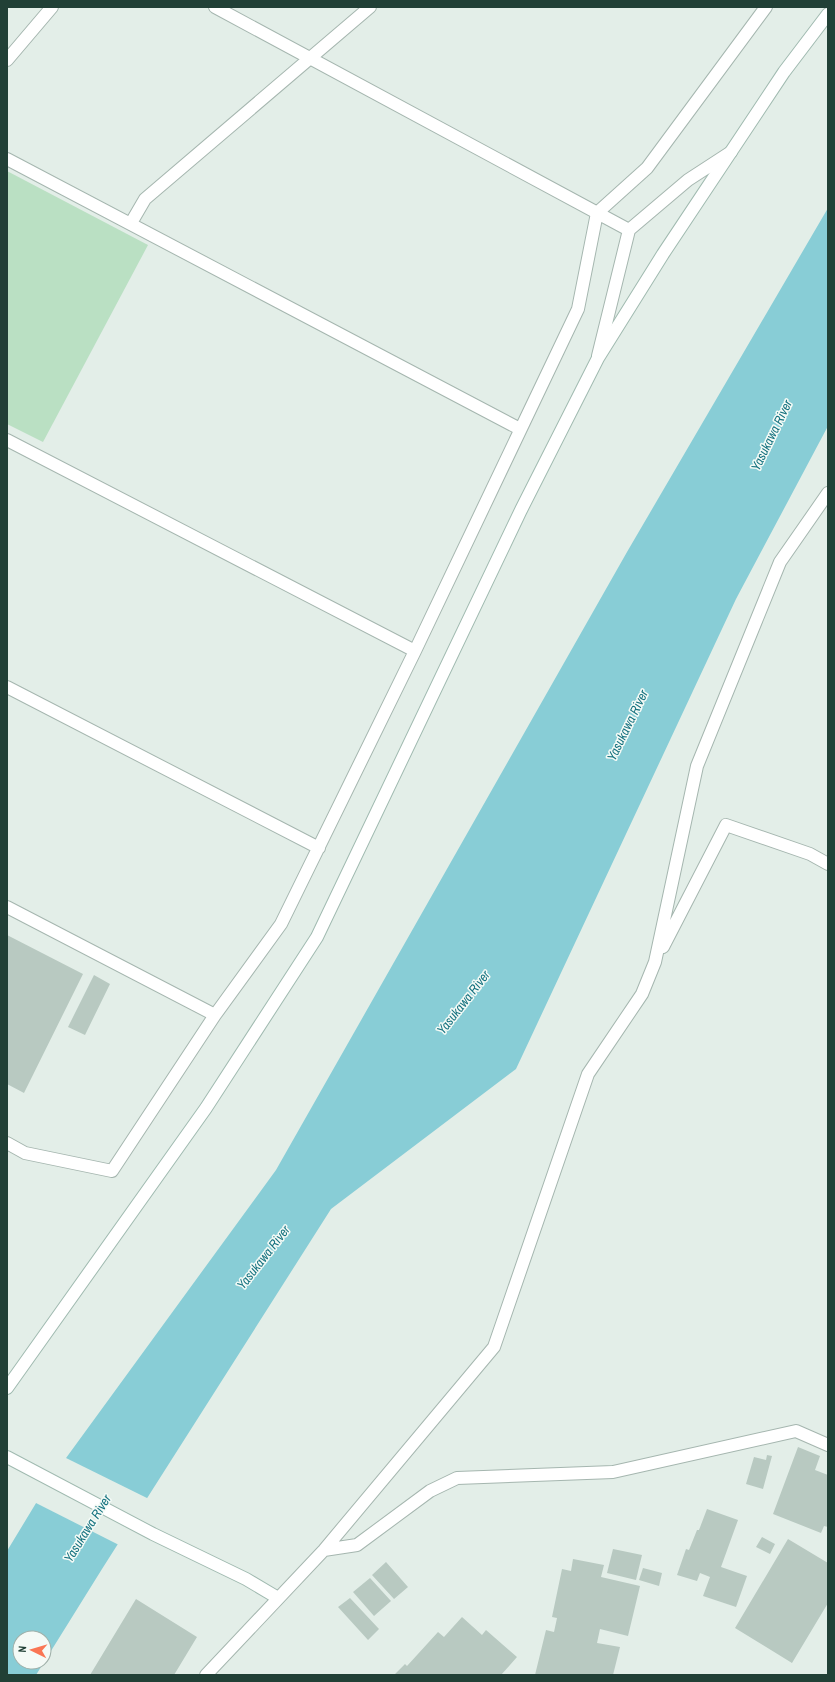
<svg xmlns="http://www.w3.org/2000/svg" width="835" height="1682" font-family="'Archivo Narrow',sans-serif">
  <rect width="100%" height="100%" fill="#e3eee8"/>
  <path fill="#bae0c3" d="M 7,171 L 148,245 L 43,442 L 7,424 Z"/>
  <path fill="#88cdd6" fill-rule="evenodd" d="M 828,208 L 828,426 L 736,599 L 516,1069 L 331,1209 L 102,1569 L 36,1675 L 7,1675 L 7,1551 L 50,1480 L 276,1170 L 627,552 ZM 20,1638 L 44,1638 L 44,1662 L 20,1662 Z"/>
  <path fill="#e3eee8" d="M 64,1457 L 149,1499 L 119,1545 L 34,1502 L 48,1479 Z"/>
  <path fill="#b8c9c1" d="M 7,935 L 83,974 L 24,1093 L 7,1084 Z
    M 94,975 L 110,984 L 85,1035 L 68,1027 Z
    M 798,1447 L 820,1456 L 815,1470 L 828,1475 L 828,1527 L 824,1526 L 821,1533 L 773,1514 Z
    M 767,1455 L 772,1456 L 763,1489 L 746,1484 L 754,1457 L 766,1460 Z
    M 707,1509 L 738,1520 L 721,1567 L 747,1576 L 736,1607 L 703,1596 L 710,1577 L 700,1573 L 697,1581 L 677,1575 L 686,1549 L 689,1550 L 697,1530 L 699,1530 Z
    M 762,1537 L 775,1544 L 770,1554 L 756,1547 Z
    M 788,1539 L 828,1563 L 828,1603 L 792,1663 L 735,1628 Z
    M 613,1549 L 642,1555 L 636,1580 L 607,1573 Z
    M 573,1559 L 604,1565 L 601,1577 L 640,1586 L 628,1636 L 600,1629 L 597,1643 L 620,1647 L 613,1675 L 535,1675 L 546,1630 L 554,1632 L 557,1618 L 552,1617 L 562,1569 L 571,1571 Z
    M 386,1562 L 408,1587 L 394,1599 L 372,1575 Z
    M 643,1568 L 662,1573 L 659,1586 L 639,1580 Z
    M 370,1578 L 391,1601 L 374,1616 L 353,1592 Z
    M 350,1598 L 379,1629 L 368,1640 L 338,1607 Z
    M 136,1599 L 197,1637 L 174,1675 L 90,1675 Z
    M 462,1617 L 482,1635 L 486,1630 L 517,1657 L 501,1675 L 394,1675 L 405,1664 L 407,1666 L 438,1632 L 444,1637 Z"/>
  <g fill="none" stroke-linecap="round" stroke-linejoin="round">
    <defs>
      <path id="street" d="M 215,7 L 629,230
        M 7,60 L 52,7
        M 7,159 L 520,429
        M 131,223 L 145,199 L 370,7
        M 598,356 L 629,230 L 688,180 L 731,152
        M 7,440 L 415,651
        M 7,687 L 319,848
        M 7,907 L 215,1015
        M 663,947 L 726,825 L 810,854 L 828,864
        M 7,1143 L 25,1153 L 112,1171 L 215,1015 L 281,924 L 415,651 L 578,309 L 597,213 L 647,168 L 766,7
        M 324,1550 L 357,1545 L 430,1491 L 457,1478 L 613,1472 L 796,1431 L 828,1445
        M 206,1675 L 324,1550 L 494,1347 L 588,1074 L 642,994 L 655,962 L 697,766 L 780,562 L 828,493"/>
      <path id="secondary" d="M 7,1388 L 206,1108 L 317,937 L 521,510 L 598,358 L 663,254 L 784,72 L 828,14
        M 7,1457 L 153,1534 L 246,1579 L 278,1598"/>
    </defs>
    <use href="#street" stroke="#a5b6af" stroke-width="14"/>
    <use href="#secondary" stroke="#a0bab0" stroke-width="14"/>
    <use href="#street" stroke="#fff" stroke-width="12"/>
    <use href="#secondary" stroke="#fff" stroke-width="12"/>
  </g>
  <g text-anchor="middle" stroke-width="3" stroke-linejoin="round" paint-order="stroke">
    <g font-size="13" font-style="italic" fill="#177380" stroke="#f4faf6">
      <text transform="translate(771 435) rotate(-64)" y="5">Yasukawa River</text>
      <text transform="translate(627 725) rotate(-64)" y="5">Yasukawa River</text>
      <text transform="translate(463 1002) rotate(-52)" y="5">Yasukawa River</text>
      <text transform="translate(263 1257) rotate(-52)" y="5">Yasukawa River</text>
      <text transform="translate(87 1528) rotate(-58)" y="5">Yasukawa River</text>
    </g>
  </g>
  <rect width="835" height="1682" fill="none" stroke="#214036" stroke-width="16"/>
  <g transform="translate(32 1650) rotate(275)"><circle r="19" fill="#f4faf6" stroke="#a0b0a9"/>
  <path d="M0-3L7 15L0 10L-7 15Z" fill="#fa7654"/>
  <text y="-6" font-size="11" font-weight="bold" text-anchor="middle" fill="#214036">N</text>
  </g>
</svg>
